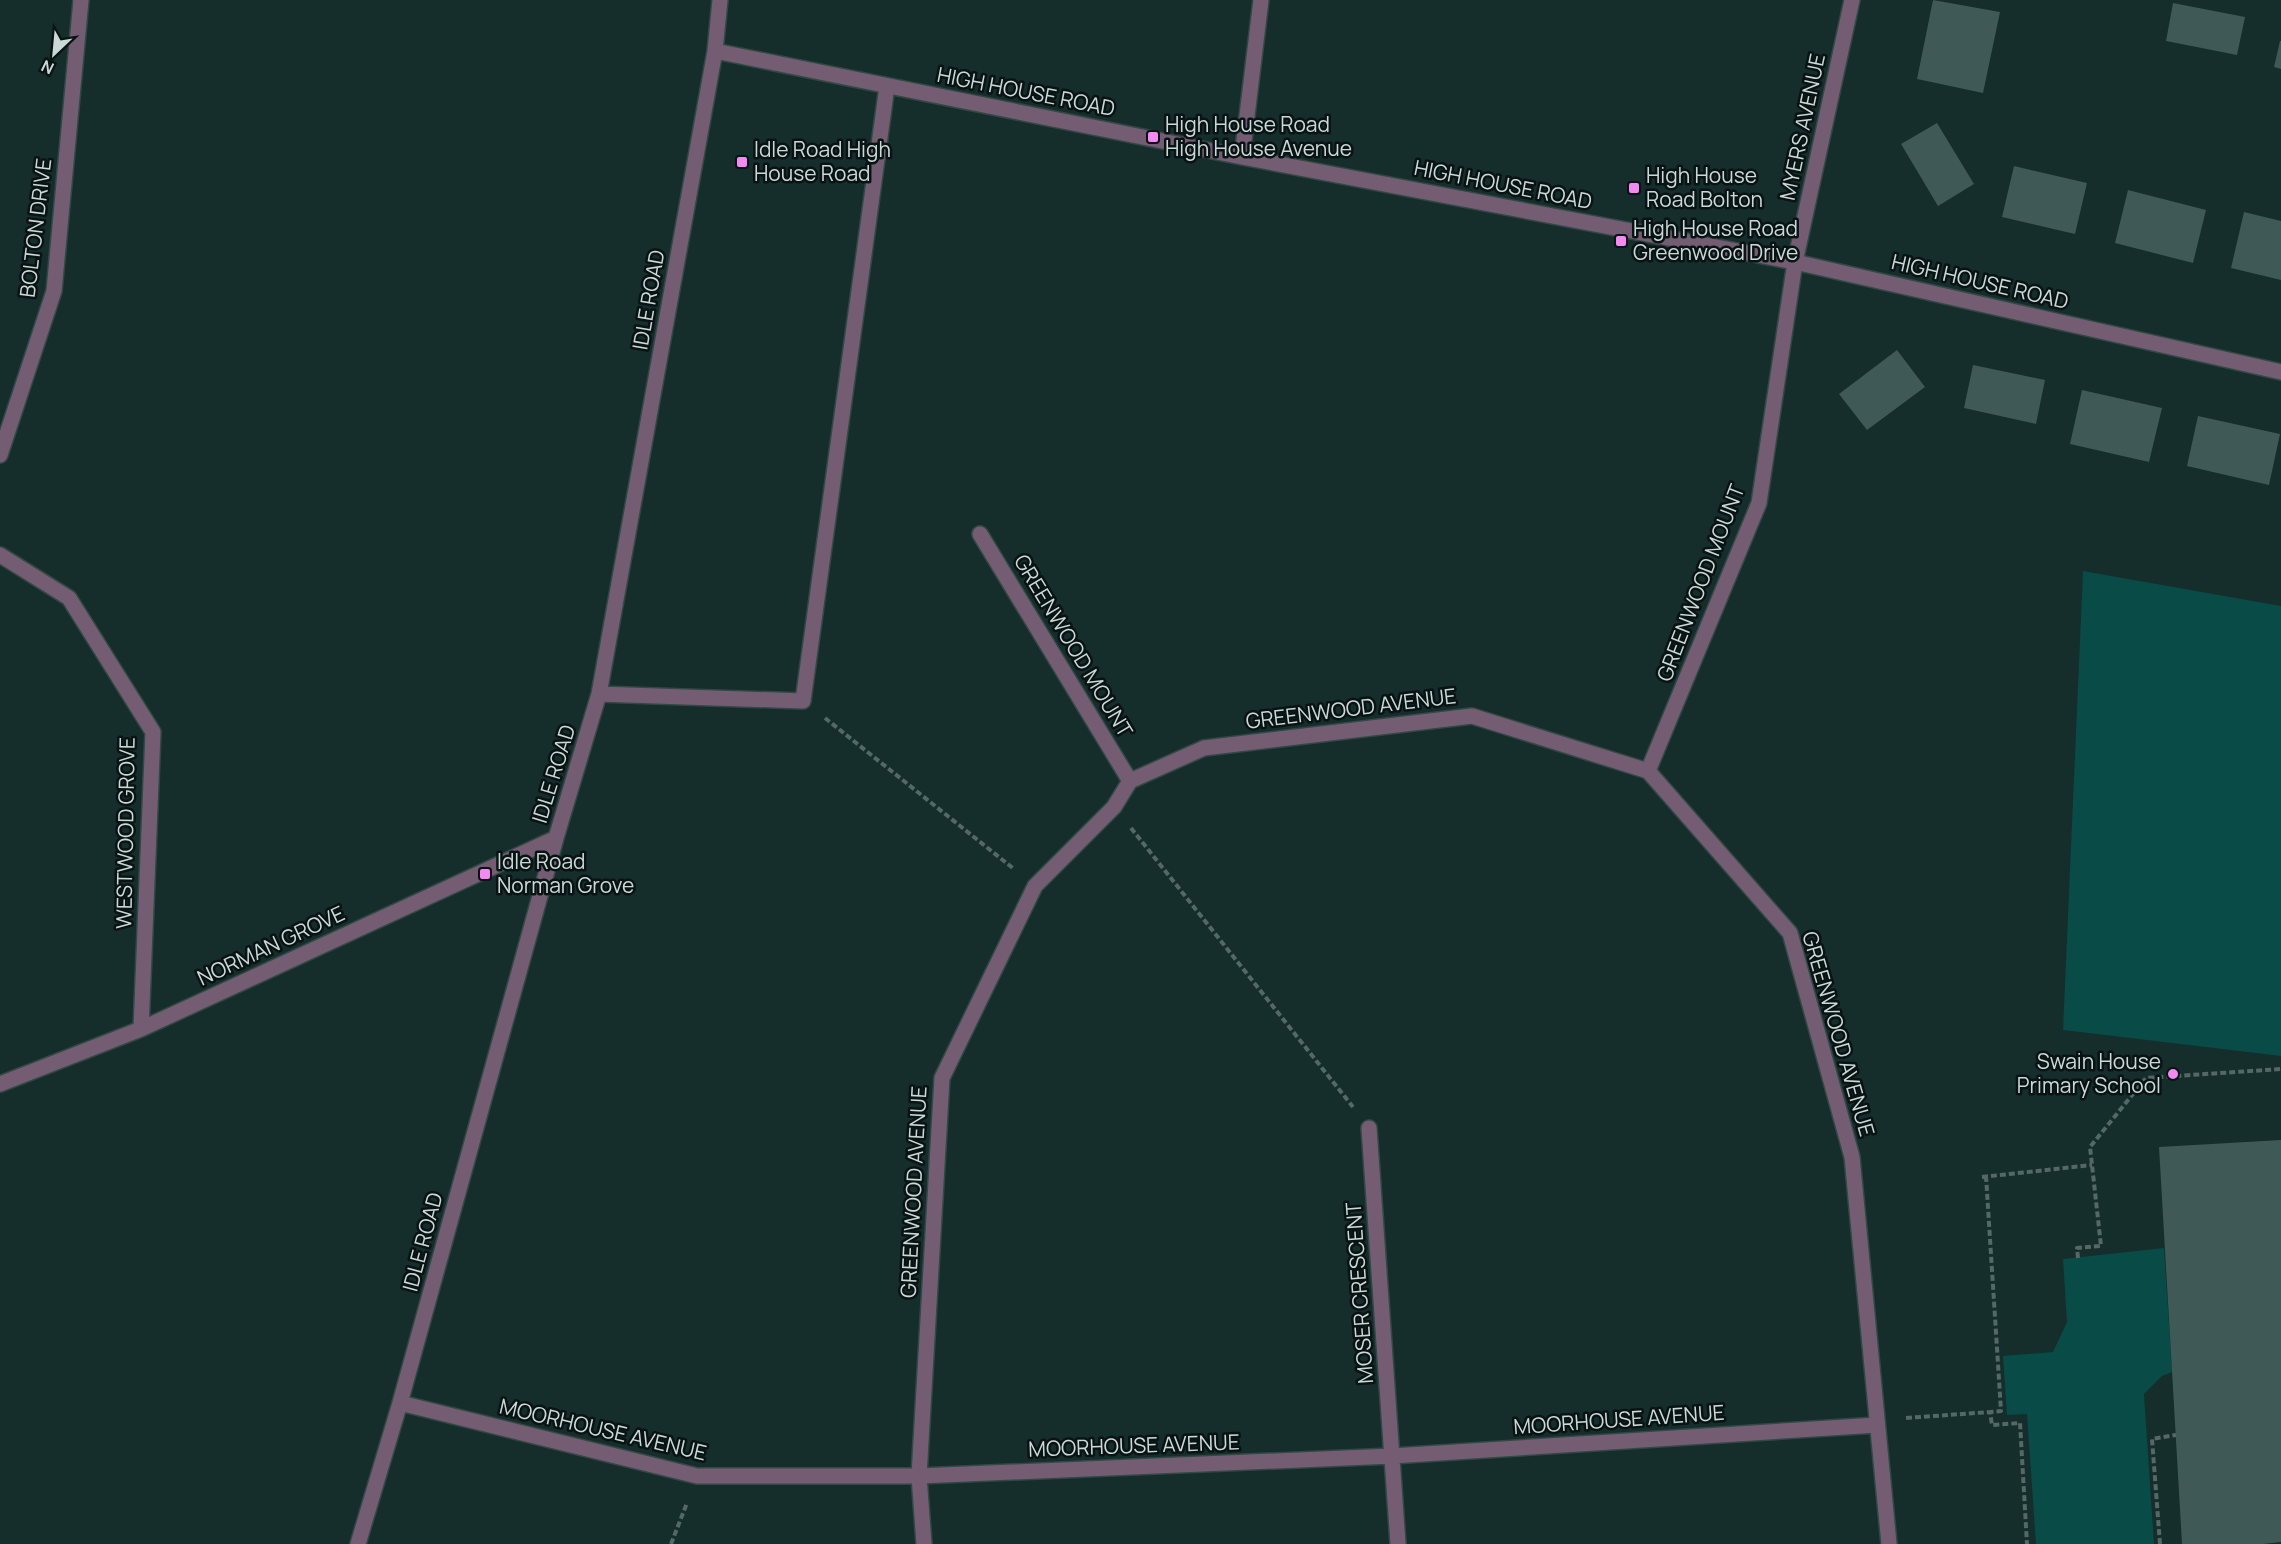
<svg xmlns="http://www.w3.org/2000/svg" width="2281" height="1544" font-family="Manrope,sans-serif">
  <rect width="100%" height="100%" fill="#152d2b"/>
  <path fill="#084b47" d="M 2083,571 L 2281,606 L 2281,1056 L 2063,1030 Z
    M 2164,1248 L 2172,1372 L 2162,1376 L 2144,1394 L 2154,1544 L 2036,1544 L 2027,1414 L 2007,1415 L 2003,1356 L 2053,1352 L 2067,1322 L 2063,1259 Z"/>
  <path fill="#3f5956" d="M 1933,0 L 2000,12 L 1983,93 L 1917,79 Z
    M 2173,3 L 2245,17 L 2237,55 L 2166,41 Z
    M 2280,41 L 2281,41 L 2281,69 L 2274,67 Z
    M 1937,123 L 1974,184 L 1938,206 L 1901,144 Z
    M 2014,166 L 2087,183 L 2075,234 L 2002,217 Z
    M 2128,190 L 2206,210 L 2193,263 L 2115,243 Z
    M 2244,212 L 2281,221 L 2281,280 L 2231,268 Z
    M 1897,350 L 1925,387 L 1867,430 L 1839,394 Z
    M 1973,365 L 2045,380 L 2036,424 L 1964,408 Z
    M 2082,390 L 2162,408 L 2149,462 L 2070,444 Z
    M 2198,416 L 2280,434 L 2269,485 L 2187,466 Z
    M 2281,1140 L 2281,1542 L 2263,1544 L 2182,1544 L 2159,1147 Z"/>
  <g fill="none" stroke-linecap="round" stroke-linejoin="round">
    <defs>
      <path id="minor" d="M 715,51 L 1242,157 L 1795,262 L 2281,372
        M 1242,157 L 1261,0
        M 0,455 L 54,291 L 81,0
        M 980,534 L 1130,781
        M 0,555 L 69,598 L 153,732 L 141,1029
        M 599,694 L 803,701 L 887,86
        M 1648,771 L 1759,503 L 1795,262 L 1852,0
        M 0,1084 L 141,1029 L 556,838
        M 1369,1128 L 1398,1544
        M 400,1403 L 697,1476 L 919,1476 L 1392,1456 L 1877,1425
        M 358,1544 L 400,1403 L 556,838 L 599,694 L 715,51 L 720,0
        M 924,1544 L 919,1476 L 942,1078 L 1035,886 L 1114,807 L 1130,781 L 1204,748 L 1472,716 L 1648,771 L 1790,933 L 1852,1157 L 1889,1544"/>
    </defs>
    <use href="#minor" stroke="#324846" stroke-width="18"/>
    <path stroke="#546866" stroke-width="4" stroke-dasharray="6 3" stroke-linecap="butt" d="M 825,718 L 1014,869
      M 1131,828 L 1353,1107
      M 1986,1176 L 2001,1411 L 1990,1412 L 1992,1425 L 2020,1423 L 2027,1544
      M 1982,1177 L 2092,1165
      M 2078,1258 L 2077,1248 L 2101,1246 L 2090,1147 L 2146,1078 L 2281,1069
      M 1906,1418 L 1990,1412
      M 671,1544 L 687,1503
      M 2160,1544 L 2152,1439 L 2176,1435"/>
    <use href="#minor" stroke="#745d73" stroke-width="15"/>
  </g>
  <g fill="#f38af2" stroke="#091313" stroke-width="2">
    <rect x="1147" y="131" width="12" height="12" rx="3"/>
    <rect x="736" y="156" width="12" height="12" rx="3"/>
    <rect x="1628" y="182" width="12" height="12" rx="3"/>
    <rect x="1615" y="235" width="12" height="12" rx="3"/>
    <rect x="479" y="868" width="12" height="12" rx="3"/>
    <circle cx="2173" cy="1074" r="6"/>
  </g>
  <g text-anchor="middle" stroke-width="5" stroke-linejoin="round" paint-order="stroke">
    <g font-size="21" fill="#cad8d6" stroke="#091313">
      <text transform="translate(1026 92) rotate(11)" y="7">HIGH HOUSE ROAD</text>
      <text transform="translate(1803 127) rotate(-78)" y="7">MYERS AVENUE</text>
      <text transform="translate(1503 185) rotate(11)" y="7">HIGH HOUSE ROAD</text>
      <text transform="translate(36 228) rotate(-83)" y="7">BOLTON DRIVE</text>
      <text transform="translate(1980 282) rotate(13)" y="7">HIGH HOUSE ROAD</text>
      <text transform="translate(649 300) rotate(-80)" y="7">IDLE ROAD</text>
      <text transform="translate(1701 583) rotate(-69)" y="7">GREENWOOD MOUNT</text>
      <text transform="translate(1073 646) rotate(59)" y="7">GREENWOOD MOUNT</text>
      <text transform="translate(1351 709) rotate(-7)" y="7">GREENWOOD AVENUE</text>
      <text transform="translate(554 774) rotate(-73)" y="7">IDLE ROAD</text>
      <text transform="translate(126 833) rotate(-89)" y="7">WESTWOOD GROVE</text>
      <text transform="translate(271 946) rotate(-25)" y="7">NORMAN GROVE</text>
      <text transform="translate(1838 1034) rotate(74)" y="7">GREENWOOD AVENUE</text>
      <text transform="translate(914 1192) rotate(-87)" y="7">GREENWOOD AVENUE</text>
      <text transform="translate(423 1242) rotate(-75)" y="7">IDLE ROAD</text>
      <text transform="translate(1360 1293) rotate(-94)" y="7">MOSER CRESCENT</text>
      <text transform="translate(1619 1420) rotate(-4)" y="7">MOORHOUSE AVENUE</text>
      <text transform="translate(603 1430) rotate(13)" y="7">MOORHOUSE AVENUE</text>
      <text transform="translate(1134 1446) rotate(-2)" y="7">MOORHOUSE AVENUE</text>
    </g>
    <g font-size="21" fill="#cad8d6" stroke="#091313" text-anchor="start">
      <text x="1165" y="132">High House Road<tspan x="1165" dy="24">High House Avenue</tspan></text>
      <text x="754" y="157">Idle Road High<tspan x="754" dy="24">House Road</tspan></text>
      <text x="1646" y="183">High House<tspan x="1646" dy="24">Road Bolton</tspan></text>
      <text x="1633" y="236">High House Road<tspan x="1633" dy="24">Greenwood Drive</tspan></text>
      <text x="497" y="869">Idle Road<tspan x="497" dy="24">Norman Grove</tspan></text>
      <text x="2161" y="1069" text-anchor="end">Swain House<tspan x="2161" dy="24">Primary School</tspan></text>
    </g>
  </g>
  <g transform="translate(54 54) rotate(206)" stroke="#091313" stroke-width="4.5" paint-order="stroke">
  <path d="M0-4.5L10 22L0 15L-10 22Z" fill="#cad8d6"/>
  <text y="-9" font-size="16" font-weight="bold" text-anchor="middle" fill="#cad8d6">N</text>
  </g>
</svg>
